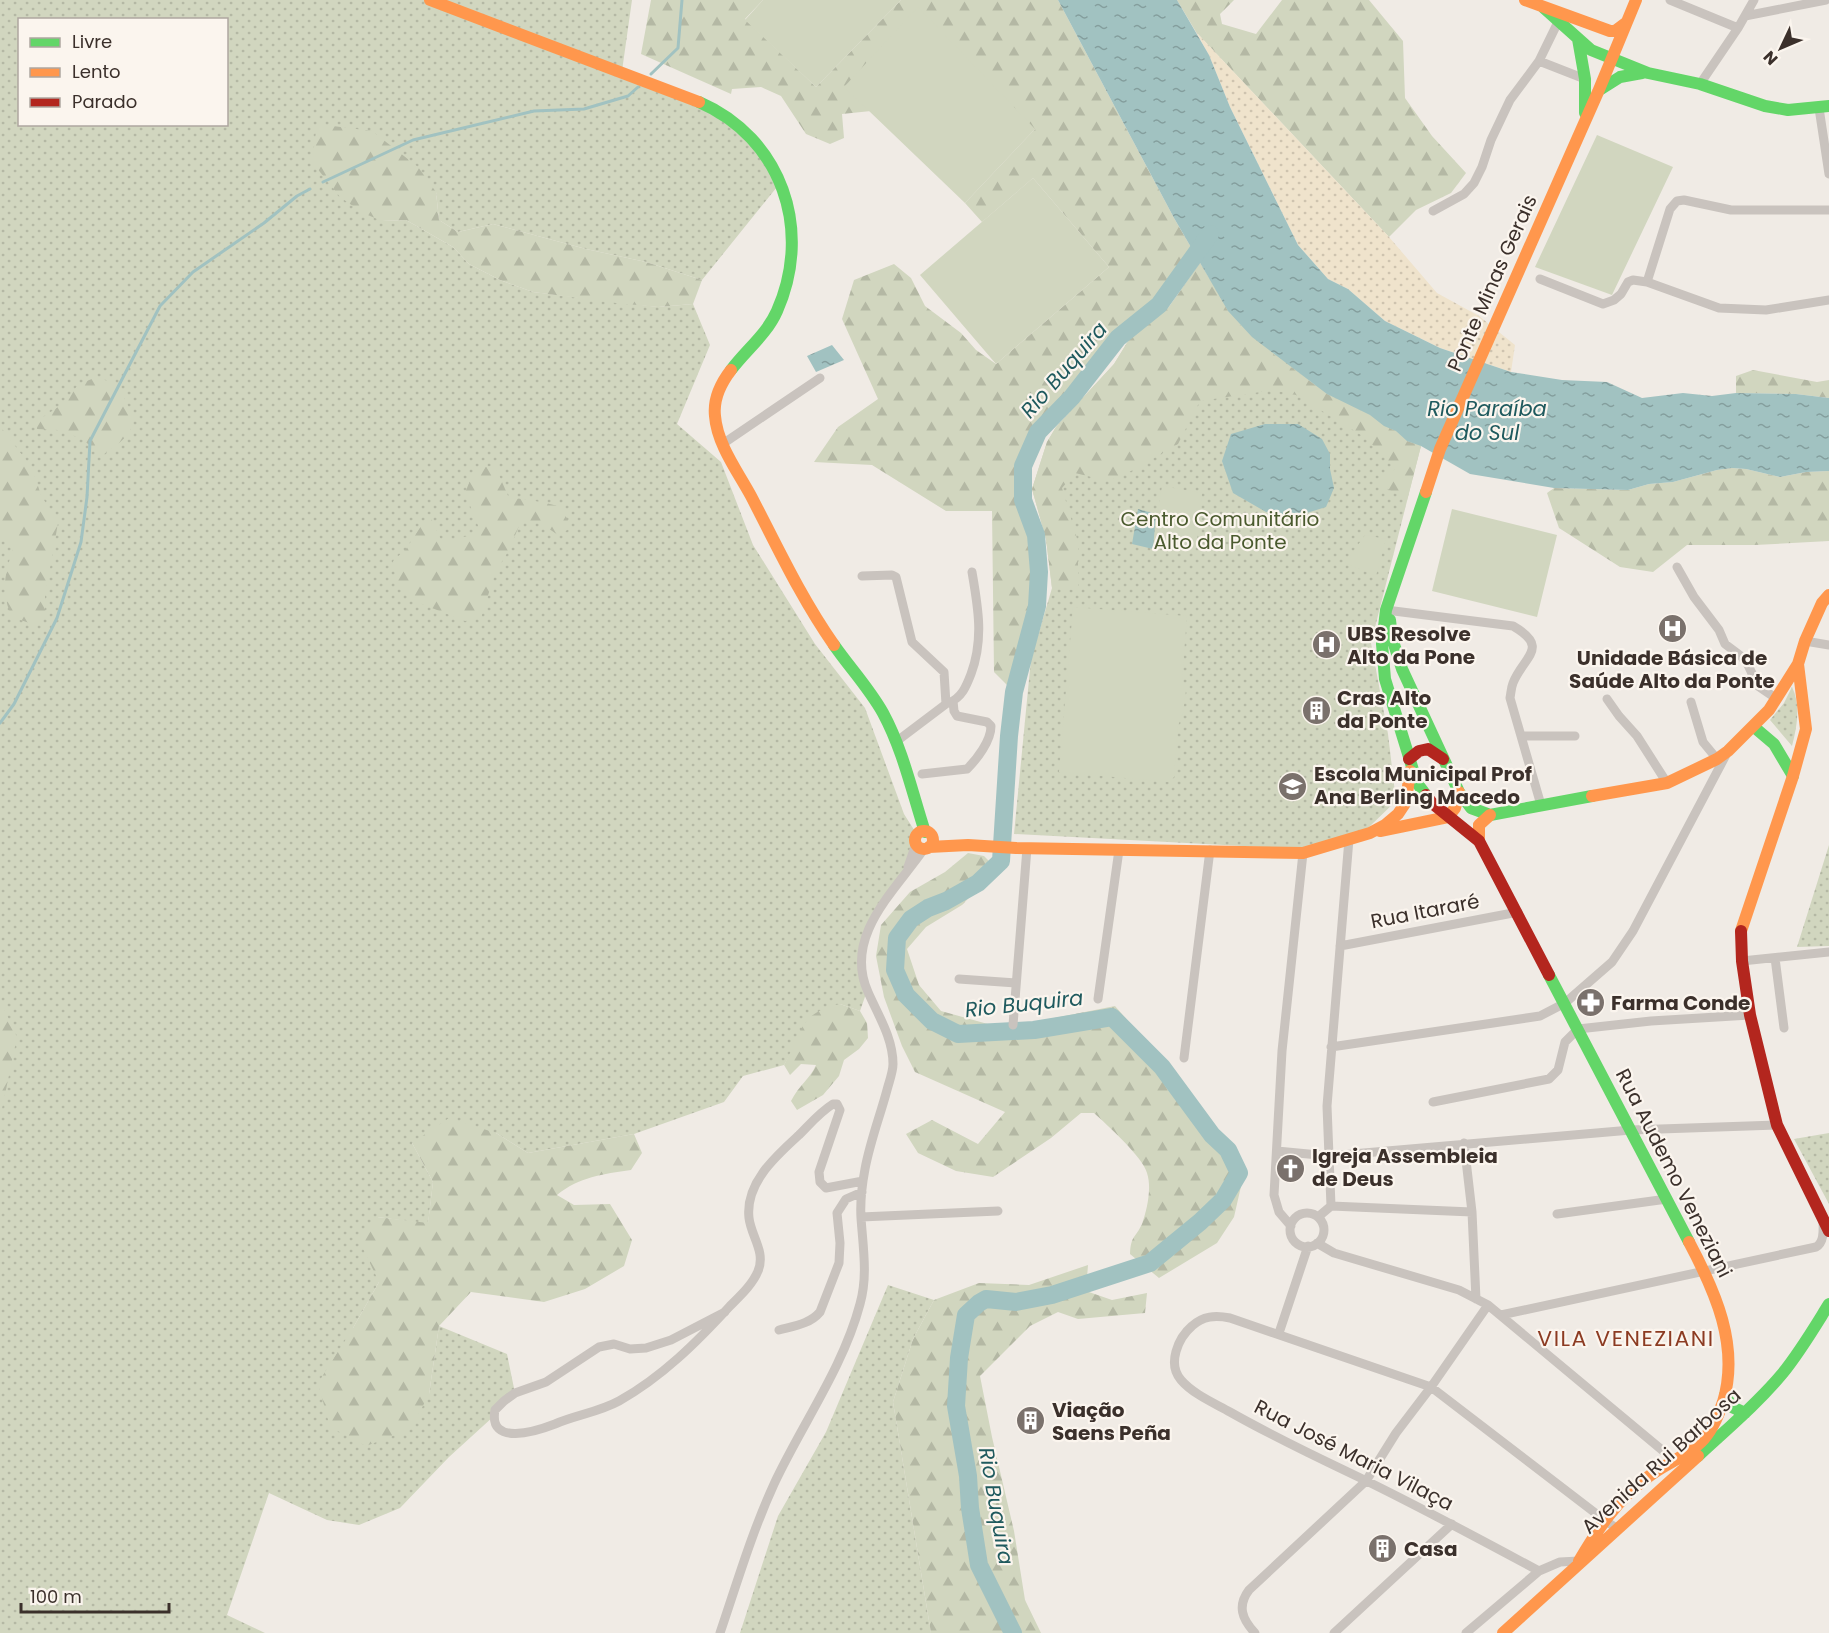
<svg xmlns="http://www.w3.org/2000/svg" width="1829" height="1633" font-family="Poppins,sans-serif">
  <defs>
    <pattern id="green-dots" width="8" height="8" patternUnits="userSpaceOnUse" patternTransform="scale(1.5)"><rect width="8" height="8" fill="#d1d6bf"/><path d="M2 2h.1M6 6h.1" fill="none" stroke="#b4b8a4" stroke-width="1.8" stroke-linecap="round"/></pattern>
    <pattern id="forest-firs" width="22" height="20" patternUnits="userSpaceOnUse" patternTransform="scale(1.5)"><rect width="22" height="20" fill="#d1d6bf"/><path d="M5 1l3.5 6h-7zM16 11l3.5 6h-7z" fill="#b4b8a4"/></pattern>
    <pattern id="sand-dots" width="8" height="8" patternUnits="userSpaceOnUse" patternTransform="scale(1.5)"><rect width="8" height="8" fill="#efe3cc"/><path d="M2 2h.1M6 6h.1" fill="none" stroke="#cec3af" stroke-width="1.8" stroke-linecap="round"/></pattern>
    <pattern id="water-ripples" width="26" height="14" patternUnits="userSpaceOnUse" patternTransform="scale(1.5)"><rect width="26" height="14" fill="#a1c2c1"/><path d="M2 4q2-2 4 0t4 0M15 11q2-2 4 0t4 0" fill="none" stroke="#849e9d"/></pattern>
  </defs>
  <rect width="100%" height="100%" fill="#f0ebe5"/>
  <path fill="url(#green-dots)" fill-rule="evenodd" d="M 0,0 L 632,0 L 622,71 L 738,124 L 781,182 L 702,280 L 646,262 L 586,249 L 493,224 L 458,232 L 439,220 L 436,192 L 382,221 L 406,220 L 453,247 L 469,264 L 500,280 L 533,292 L 658,307 L 693,304 L 710,345 L 677,424 L 721,462 L 753,545 L 815,644 L 865,708 L 904,814 L 916,833 L 916,844 L 905,876 L 876,915 L 861,965 L 867,991 L 860,1011 L 840,1004 L 791,1053 L 784,1065 L 743,1076 L 724,1102 L 634,1134 L 528,1153 L 496,1133 L 412,1143 L 433,1182 L 428,1224 L 378,1217 L 379,1282 L 353,1328 L 429,1394 L 439,1326 L 507,1354 L 515,1393 L 494,1416 L 449,1457 L 400,1508 L 359,1525 L 327,1520 L 269,1493 L 227,1615 L 265,1633 L 0,1633 ZM 20,20 L 226,20 L 226,124 L 20,124 Z
    M 1200,263 L 1209,278 L 1421,446 L 1371,643 L 1388,734 L 1396,801 L 1368,828 L 1303,849 L 1014,834 L 1031,659 L 1052,588 L 1046,539 L 1032,489 L 1047,442 L 1056,427 L 1114,364 L 1130,338 L 1169,307 Z
    M 1792,687 C 1801,705 1797,727 1792,746 L 1770,720 L 1784,703 Z
    M 1829,845 L 1829,946 L 1797,947 Z
    M 1829,1133 L 1829,1204 L 1794,1139 Z
    M 888,1285 L 934,1300 L 913,1339 L 893,1402 L 931,1633 L 740,1633 L 778,1516 L 826,1432 Z"/>
  <path fill="url(#forest-firs)" d="M 651,0 L 763,0 L 745,19 L 816,87 L 901,0 L 1058,0 L 1174,218 L 1195,254 L 1159,305 L 1118,338 L 1072,397 L 1038,432 L 1023,466 L 1023,500 L 1036,535 L 1039,572 L 1037,606 L 1014,692 L 994,672 L 992,511 L 946,511 L 872,465 L 814,462 L 838,427 L 878,399 L 842,319 L 854,280 L 894,264 L 911,278 L 925,306 L 961,333 L 976,350 L 996,364 L 1109,267 L 1033,178 L 982,222 L 965,203 L 1035,129 L 845,87 L 871,111 L 842,114 L 844,138 L 830,144 L 806,134 L 781,96 L 761,87 L 732,89 L 731,94 L 641,54 Z
    M 1177,0 L 1234,0 L 1220,14 L 1222,24 L 1256,34 L 1282,0 L 1369,0 L 1403,41 L 1405,98 L 1432,136 L 1466,173 L 1451,193 L 1416,210 L 1389,237 L 1196,32 Z
    M 317,124 L 372,131 L 418,167 L 436,192 L 439,220 L 458,232 L 493,224 L 586,249 L 646,262 L 702,280 L 693,304 L 658,307 L 616,303 L 533,292 L 500,280 L 469,264 L 453,247 L 406,220 L 382,221 L 363,213 L 340,197 L 312,162 Z
    M 1200,263 L 1228,311 L 1241,326 L 1268,350 L 1327,394 L 1370,415 L 1384,426 L 1396,431 L 1407,441 L 1421,446 L 1407,500 L 1377,483 L 1395,469 L 1366,438 L 1296,395 L 1273,390 L 1200,401 L 1178,444 L 1131,471 L 1108,481 L 1075,473 L 1062,488 L 1078,542 L 1078,590 L 1052,588 L 1046,539 L 1032,489 L 1047,442 L 1056,427 L 1114,364 L 1130,338 L 1169,307 Z
    M 1753,370 L 1817,382 L 1829,380 L 1829,398 L 1796,394 L 1736,393 L 1736,376 Z
    M 97,377 L 118,385 C 137,424 141,429 103,455 L 80,438 L 58,430 L 37,429 L 37,421 L 61,405 L 79,384 Z
    M 0,426 L 32,468 L 41,495 L 58,523 L 45,596 L 45,615 L 35,625 L 12,617 C 0,591 5,573 14,546 L 0,532 Z
    M 495,466 L 509,498 C 518,498 553,503 559,507 C 565,511 568,522 571,528 L 558,535 L 539,522 L 521,521 L 509,550 L 495,573 L 481,618 L 465,621 L 409,599 L 396,580 L 393,561 L 406,549 L 429,514 L 442,542 L 481,533 L 465,493 L 475,468 Z
    M 1732,468 L 1746,469 L 1780,477 L 1806,472 L 1829,471 L 1829,541 L 1755,545 L 1687,545 L 1653,572 L 1620,567 L 1559,528 L 1547,493 L 1554,488 L 1628,490 L 1649,484 L 1673,482 L 1717,470 Z
    M 968,853 L 984,856 L 999,871 L 985,881 L 962,905 L 926,927 L 907,949 L 919,985 L 941,1011 L 995,1026 L 1019,1025 L 1115,1006 L 1171,1070 L 1234,1152 L 1242,1182 L 1234,1217 L 1217,1243 L 1159,1278 L 1130,1254 C 1131,1235 1135,1239 1142,1224 C 1147,1210 1152,1188 1147,1173 C 1143,1157 1107,1125 1094,1113 L 1081,1113 L 1051,1138 L 993,1177 L 956,1171 L 918,1153 L 906,1134 L 932,1120 L 978,1144 L 1005,1112 L 915,1072 L 902,1046 L 884,997 L 876,956 L 881,925 L 910,892 L 945,872 Z
    M 0,1000 L 17,1037 L 0,1118 Z
    M 840,1004 L 860,1011 L 867,1023 L 868,1038 L 859,1049 L 844,1060 L 839,1076 L 823,1095 L 797,1110 L 791,1101 C 799,1085 810,1079 816,1065 L 801,1064 L 790,1075 L 784,1065 C 802,1033 798,1013 840,1004 Z
    M 449,1118 L 496,1133 L 528,1153 L 634,1134 L 642,1153 L 631,1170 C 603,1174 579,1177 557,1195 L 574,1205 L 610,1204 L 632,1240 L 624,1266 L 585,1289 L 544,1302 L 471,1292 L 439,1326 L 429,1394 L 411,1429 L 366,1446 L 330,1427 L 318,1383 L 353,1328 L 379,1282 L 358,1238 L 377,1217 L 428,1223 L 433,1182 L 412,1143 Z
    M 1088,1265 L 1086,1291 L 1112,1300 L 1147,1293 L 1145,1313 L 1078,1319 L 1058,1312 L 1030,1326 L 980,1376 L 992,1437 L 1014,1531 L 1025,1600 L 1041,1633 L 931,1633 L 893,1402 L 913,1339 L 934,1300 L 979,1283 L 1029,1285 Z"/>
  <path fill="url(#sand-dots)" d="M 1196,32 L 1389,237 L 1437,293 L 1479,316 L 1515,345 L 1511,372 L 1440,348 L 1385,321 L 1348,289 L 1328,279 L 1298,245 L 1230,107 L 1209,55 Z"/>
  <path fill="#d1d6bf" d="M 763,0 L 901,0 L 816,87 L 745,20 Z
    M 918,7 L 1035,129 L 965,203 L 844,87 Z
    M 1597,135 L 1673,167 L 1612,295 L 1535,267 Z
    M 1033,178 L 1109,267 L 996,364 L 920,275 Z
    M 1162,486 L 1202,493 L 1197,541 L 1154,536 Z
    M 1452,509 L 1557,535 L 1537,617 L 1432,591 Z
    M 1365,535 L 1386,539 L 1376,576 L 1345,563 Z
    M 1073,607 L 1187,616 L 1182,679 L 1186,690 L 1183,713 L 1178,726 L 1174,777 L 1169,782 L 1059,772 Z"/>
  <path fill="url(#water-ripples)" d="M 1058,0 L 1177,0 L 1209,55 L 1230,107 L 1298,245 L 1328,279 L 1348,289 L 1385,321 L 1440,348 L 1511,372 L 1562,380 L 1607,382 L 1642,398 L 1683,393 L 1712,396 L 1736,393 L 1796,394 L 1829,398 L 1829,471 L 1806,472 L 1780,477 L 1746,469 L 1732,468 L 1717,470 L 1673,482 L 1649,484 L 1628,490 L 1554,488 L 1470,474 L 1421,446 L 1407,441 L 1396,431 L 1384,426 L 1370,415 L 1327,394 L 1252,337 L 1228,311 L 1174,218 Z
    M 832,345 L 844,360 L 816,372 L 807,356 Z
    M 1265,424 L 1298,424 L 1322,439 L 1330,454 L 1330,469 L 1334,488 L 1326,507 L 1294,517 L 1266,512 L 1233,493 L 1222,461 L 1231,434 Z
    M 1138,509 L 1156,514 L 1153,549 L 1132,544 Z"/>
  <g fill="none" stroke-linecap="round" stroke-linejoin="round">
    <path stroke="#a1c2c1" stroke-width="3" d="M 651,74 L 678,48 L 682,0
      M 323,182 L 413,140 L 534,111 L 584,109 L 628,96 L 638,87
      M 0,723 L 14,704 L 57,618 L 81,542 L 87,497 L 90,441 L 160,306 L 193,272 L 264,223 L 297,196 L 310,189"/>
    <path stroke="#a1c2c1" stroke-width="18" d="M 1013,1633 L 979,1565 L 970,1508 L 968,1476 L 956,1406 L 959,1358 L 966,1315 L 979,1303 L 986,1299 L 1016,1302 L 1052,1295 L 1150,1263 L 1200,1222 L 1223,1200 L 1239,1173 L 1228,1150 L 1212,1135 L 1162,1067 L 1112,1017 L 1034,1030 L 958,1034 L 932,1021 L 906,995 L 895,970 L 897,938 L 911,919 L 928,908 L 946,901 L 978,883 L 1001,861 L 1009,736 L 1014,692 L 1037,606 L 1039,572 L 1036,535 L 1023,500 L 1023,466 L 1038,432 L 1072,397 L 1118,338 L 1159,305 L 1210,234"/>
    <path stroke="#c9c3be" stroke-width="9" d="M 1670,0 L 1738,28
      M 1745,16 L 1826,0
      M 1539,61 L 1585,79
      M 1700,84 L 1738,28 L 1754,0
      M 1819,108 L 1829,174
      M 1433,211 L 1464,194 L 1474,183 L 1482,167 L 1491,140 L 1510,100 L 1539,61 L 1558,22
      M 1540,279 L 1603,304 L 1614,300 L 1621,294 L 1628,282 L 1633,280 L 1647,282 L 1719,308 L 1766,310 L 1829,300
      M 1647,282 L 1670,209 L 1677,201 L 1684,200 L 1731,210 L 1829,210
      M 724,443 L 820,378
      M 1677,567 L 1694,597 L 1719,630 L 1725,644 L 1741,656 L 1748,665 L 1758,686 L 1777,699
      M 862,576 L 892,575 L 896,577 L 912,642 L 944,672 L 946,704 L 897,741
      M 1386,610 L 1513,626 C 1551,648 1523,657 1513,683 C 1511,688 1511,693 1510,698 L 1541,805
      M 1805,641 L 1829,645
      M 1607,699 L 1619,716 L 1637,736 L 1667,783
      M 1691,702 L 1703,742 L 1717,759
      M 949,703 C 962,697 966,687 971,674 C 984,639 978,607 972,572
      M 1521,736 L 1575,736
      M 922,774 L 967,769 C 977,759 991,741 991,726 L 987,722 L 957,716 L 954,711 L 953,701
      M 908,867 L 916,844
      M 1340,946 L 1518,912
      M 1775,958 L 1784,1028
      M 1742,961 L 1829,952
      M 959,979 L 1016,983
      M 1098,999 L 1119,850
      M 1013,1025 L 1027,848
      M 1331,1047 L 1540,1016 L 1565,1003 L 1612,962 L 1633,931 L 1727,753
      M 1184,1058 L 1210,850
      M 1433,1102 L 1549,1079 L 1558,1070 L 1565,1042 L 1578,1029 L 1651,1021 L 1750,1015
      M 1464,1143 L 1472,1212 L 1476,1299
      M 1277,1151 L 1329,1156 L 1631,1130 L 1777,1125
      M 1331,1206 L 1327,1106 L 1349,839
      M1290 1230a17 17 0 1 1 34 0a17 17 0 1 1-34 0Z
      M 1557,1214 L 1667,1199
      M 861,1217 L 998,1211
      M 1318,1217 L 1331,1206 L 1472,1212
      M 1291,1226 L 1279,1212 L 1274,1195 L 1282,1051 L 1303,853
      M 1317,1243 L 1334,1253 L 1459,1290 L 1488,1305 L 1674,1460
      M 725,1312 L 671,1340 L 646,1348 L 630,1349 L 614,1344 L 599,1347 L 546,1382 L 515,1393 L 504,1401 L 495,1410 C 488,1447 537,1431 555,1424 C 576,1415 599,1412 619,1401 C 662,1377 697,1342 730,1306 C 740,1296 753,1284 758,1271 C 766,1252 751,1236 749,1218 C 745,1183 776,1156 799,1135 C 810,1124 820,1112 833,1104 L 837,1104 L 840,1110 L 819,1172 L 820,1182 L 826,1188 L 863,1181
      M 1501,1315 L 1816,1247 C 1825,1242 1823,1228 1823,1219
      M 779,1330 C 794,1326 810,1324 820,1312 L 839,1263 L 840,1243 L 837,1213 L 846,1199 L 862,1192
      M 1279,1333 L 1308,1246
      M 1539,1571 C 1476,1537 1413,1503 1348,1472 C 1308,1453 1269,1434 1230,1412 C 1214,1403 1193,1394 1181,1380 C 1167,1364 1178,1338 1192,1326 C 1203,1316 1215,1315 1230,1318 L 1431,1387 L 1607,1522 L 1615,1527 L 1621,1527
      M 720,1633 C 737,1583 752,1532 774,1484 C 802,1424 843,1368 860,1304 C 868,1276 863,1247 861,1218 C 860,1202 862,1185 865,1169 C 870,1142 880,1116 887,1090 C 889,1082 893,1072 893,1064 C 893,1038 878,1015 868,992 C 843,936 895,891 924,849
      M 1255,1633 C 1242,1619 1237,1606 1249,1590 L 1366,1481 L 1396,1433 L 1431,1387 L 1488,1305
      M 1334,1633 L 1452,1524
      M 1466,1633 L 1539,1571 L 1560,1562 L 1579,1561"/>
    <path stroke="#63d668" stroke-width="12" d="M 1544,8 L 1591,50 L 1648,73 L 1700,84 L 1765,106 L 1788,110 L 1829,106
      M 1578,39 L 1585,79 L 1585,113
      M 1601,89 L 1620,77 L 1642,73
      M 699,102 C 782,138 813,230 777,311 C 767,334 746,350 731,370
      M 1426,492 L 1386,610 L 1382,644 L 1385,679 L 1417,783 L 1426,795
      M 1390,620 L 1392,638 L 1402,669 L 1459,792 L 1471,808 L 1490,815 L 1592,796
      M 834,645 C 850,668 869,688 883,713 C 903,750 912,792 925,832
      M 1754,727 L 1774,744 L 1793,776
      M 1549,975 L 1689,1242
      M 1725,1395 L 1732,1407 L 1745,1413
      M 1698,1456 C 1727,1429 1757,1404 1782,1374 C 1800,1352 1814,1328 1829,1304"/>
    <path stroke="#ff974d" stroke-width="12" d="M 430,0 L 699,102
      M 1525,0 L 1610,31 L 1615,31 L 1627,22
      M 731,370 C 721,383 713,398 715,416 C 717,444 738,472 751,496 C 777,546 801,598 834,645
      M 1426,492 L 1440,449 L 1598,92 L 1636,0
      M 1592,796 L 1667,783 L 1717,759 L 1728,751 L 1769,710 L 1798,664
      M 1380,831 L 1448,817 L 1455,808 L 1459,792
      M915 840a9 9 0 1 1 18 0a9 9 0 1 1-18 0Z
      M 1479,841 L 1479,825 L 1490,815
      M 929,847 L 968,845 L 1016,848 L 1303,853 L 1370,833 L 1385,825 L 1398,814 L 1406,802 L 1410,771
      M 1741,931 L 1793,776 L 1806,729 L 1798,664 L 1805,641 L 1822,603 L 1829,595
      M 1579,1561 C 1598,1529 1617,1499 1648,1477 C 1664,1464 1686,1457 1701,1442 C 1712,1431 1718,1417 1723,1402 C 1740,1346 1715,1291 1689,1242
      M 1503,1633 L 1698,1456"/>
    <path stroke="#b3261e" stroke-width="12" d="M 1409,759 L 1419,751 L 1428,749 L 1443,759
      M 1426,795 L 1432,803 L 1479,841 L 1549,975
      M 1741,931 L 1742,961 L 1750,1015 L 1777,1125 L 1829,1231"/>
  </g>
  <defs>
    <symbol id="hospital-disc" viewBox="-11 -11 22 22"><circle r="9.5" fill="#7a716c" stroke="#fbf5ee"/><path d="M-5-5h3v3.5h4V-5h3V5h-3V1.5h-4V5h-3Z" fill="#fff"/></symbol>
    <symbol id="building-disc" viewBox="-11 -11 22 22"><circle r="9.5" fill="#7a716c" stroke="#fbf5ee"/><path d="M-4-6H4V6H1V3H-1V6H-4ZM-2.5-4.3h1.7v1.8h-1.7ZM.8-4.3h1.7v1.8H.8ZM-2.5-1h1.7V.8h-1.7ZM.8-1h1.7V.8H.8Z" fill="#fff"/></symbol>
    <symbol id="school-disc" viewBox="-11 -11 22 22"><circle r="9.5" fill="#7a716c" stroke="#fbf5ee"/><path d="M0-5L7-2L0 1L-7-2ZM-4 1L0 2.5L4 1V4Q0 6-4 4Z" fill="#fff"/></symbol>
    <symbol id="pharmacy-disc" viewBox="-11 -11 22 22"><circle r="9.5" fill="#7a716c" stroke="#fbf5ee"/><path d="M-2-6h4v4h4v4h-4v4h-4v-4h-4v-4h4Z" fill="#fff"/></symbol>
    <symbol id="church-disc" viewBox="-11 -11 22 22"><circle r="9.5" fill="#7a716c" stroke="#fbf5ee"/><path d="M-1.2-6h2.4v3.5h3.3v2.4h-3.3V6h-2.4V-.1h-3.3v-2.4h3.3Z" fill="#fff"/></symbol>
  </defs>
  <g fill-rule="evenodd">
    <use href="#hospital-disc" x="1656" y="612" width="33" height="33"/>
    <use href="#hospital-disc" x="1310" y="628" width="33" height="33"/>
    <use href="#building-disc" x="1300" y="694" width="33" height="33"/>
    <use href="#school-disc" x="1276" y="770" width="33" height="33"/>
    <use href="#pharmacy-disc" x="1574" y="986" width="33" height="33"/>
    <use href="#church-disc" x="1274" y="1152" width="33" height="33"/>
    <use href="#building-disc" x="1014" y="1404" width="33" height="33"/>
    <use href="#building-disc" x="1366" y="1532" width="33" height="33"/>
  </g>
  <g text-anchor="middle" stroke-width="4.5" stroke-linejoin="round" paint-order="stroke">
    <g font-size="20" fill="#3b302b" stroke="#fbf5ee">
      <text transform="translate(1492 283) rotate(-66)" y="7">Ponte Minas Gerais</text>
      <text transform="translate(1425 911) rotate(-11)" y="7">Rua Itararé</text>
      <text transform="translate(1674 1173) rotate(63)" y="7">Rua Audemo Veneziani</text>
      <text transform="translate(1354 1455) rotate(27)" y="7">Rua José Maria Vilaça</text>
      <text transform="translate(1661 1461) rotate(-42)" y="7">Avenida Rui Barbosa</text>
    </g>
    <g font-size="20" fill="#4a5a2e" stroke="#fbf5ee">
      <text x="1220" y="526">Centro Comunitário<tspan x="1220" dy="23">Alto da Ponte</tspan></text>
    </g>
    <g font-size="20" font-weight="bold" fill="#3b302b" stroke="#fbf5ee" text-anchor="start">
      <text x="1347" y="641">UBS Resolve<tspan x="1347" dy="23">Alto da Pone</tspan></text>
      <text x="1672" y="665" text-anchor="middle">Unidade Básica de<tspan x="1672" dy="23">Saúde Alto da Ponte</tspan></text>
      <text x="1337" y="705">Cras Alto<tspan x="1337" dy="23">da Ponte</tspan></text>
      <text x="1314" y="781">Escola Municipal Prof<tspan x="1314" dy="23">Ana Berling Macedo</tspan></text>
      <text x="1611" y="1010">Farma Conde</text>
      <text x="1312" y="1163">Igreja Assembleia<tspan x="1312" dy="23">de Deus</tspan></text>
      <text x="1052" y="1417">Viação<tspan x="1052" dy="23">Saens Peña</tspan></text>
      <text x="1404" y="1556">Casa</text>
    </g>
    <g font-size="21" font-style="italic" fill="#1f5a5e" stroke="#fbf5ee">
      <text transform="translate(1064 370) rotate(-49)" y="7">Rio Buquira</text>
      <text x="1487" y="416">Rio Paraíba<tspan x="1487" dy="24">do Sul</tspan></text>
      <text transform="translate(1024 1004) rotate(-6)" y="7">Rio Buquira</text>
      <text transform="translate(996 1506) rotate(80)" y="7">Rio Buquira</text>
    </g>
    <g font-size="22" letter-spacing="1.5" fill="#8c3b22" stroke="#fbf5ee">
      <text x="1626" y="1346">VILA VENEZIANI</text>
    </g>
  </g>
  <rect x="18" y="18" width="210" height="108" fill="#fbf5ee" stroke="#aea6a0" stroke-width="1.5"/>
  <rect x="30" y="38" width="30" height="9" fill="#63d668" stroke="#aea6a0" stroke-width="1.5"/>
  <text x="72" y="48" font-size="18" fill="#3b302b">Livre</text>
  <rect x="30" y="68" width="30" height="9" fill="#ff974d" stroke="#aea6a0" stroke-width="1.5"/>
  <text x="72" y="78" font-size="18" fill="#3b302b">Lento</text>
  <rect x="30" y="98" width="30" height="9" fill="#b3261e" stroke="#aea6a0" stroke-width="1.5"/>
  <text x="72" y="108" font-size="18" fill="#3b302b">Parado</text>
  <g transform="translate(1781 48) rotate(226)" stroke="#fbf5ee" stroke-width="4.5" paint-order="stroke">
  <path d="M0-4.5L10 22L0 15L-10 22Z" fill="#3b302b"/>
  <text y="-9" font-size="16" font-weight="bold" text-anchor="middle" fill="#3b302b">N</text>
  </g>
  <path d="M21 1603v9h148v-9" fill="none" stroke="#3b302b" stroke-width="3"/>
  <text x="30" y="1603" font-size="18" fill="#3b302b" stroke="#fbf5ee" stroke-width="4.5" paint-order="stroke">100 m</text>
</svg>
